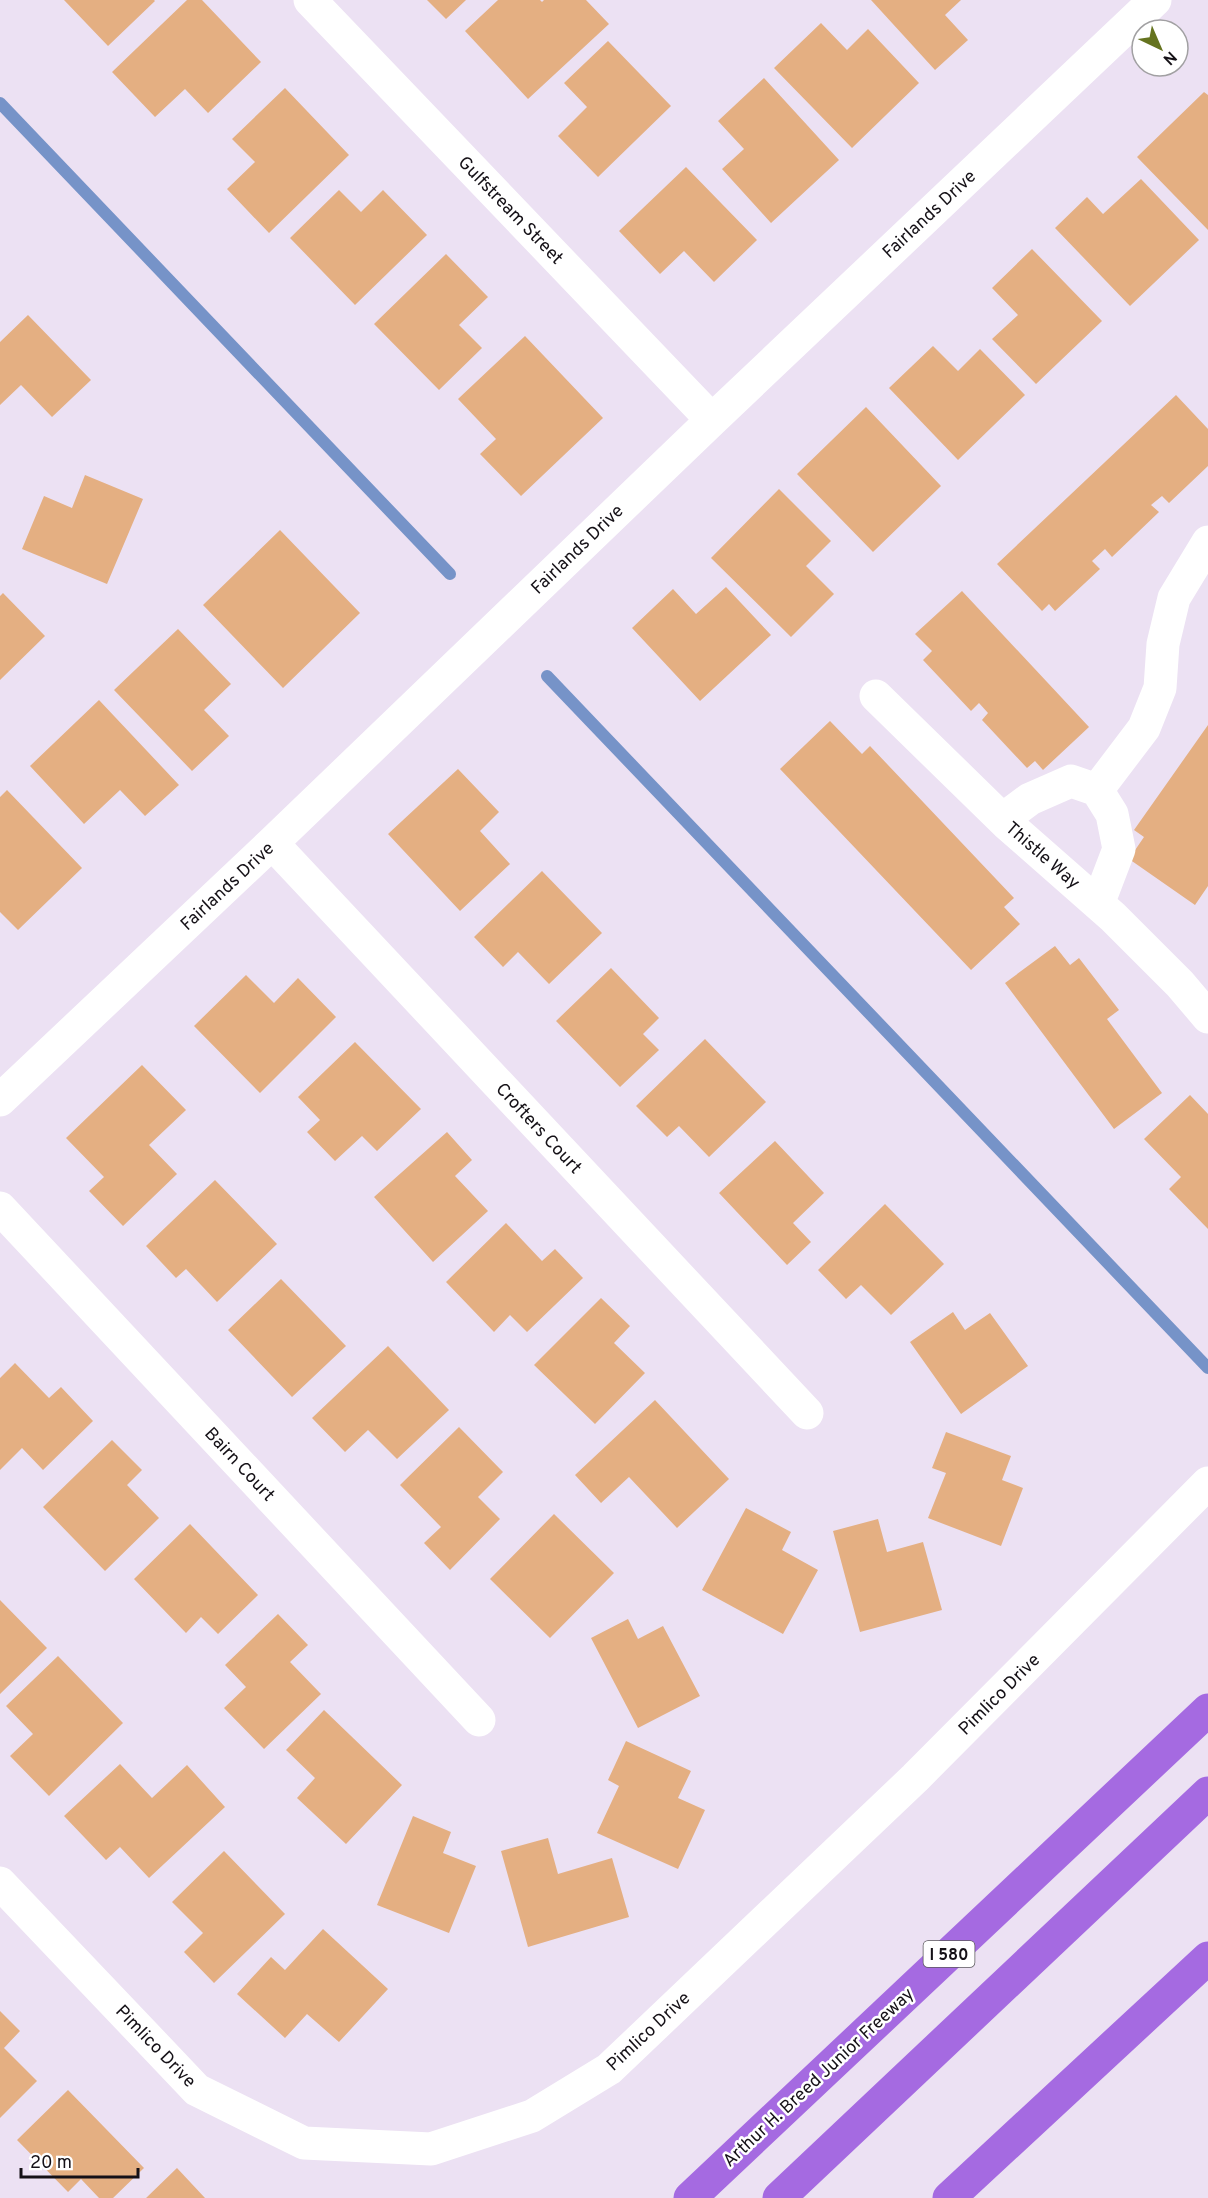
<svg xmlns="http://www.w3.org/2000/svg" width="1208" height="2198" font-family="Overpass,sans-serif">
  <rect width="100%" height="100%" fill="#ece1f3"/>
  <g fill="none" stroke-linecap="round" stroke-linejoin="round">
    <path stroke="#7693c8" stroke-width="12" d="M 0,103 L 450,574
      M 547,676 L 1208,1368"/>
  </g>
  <path fill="#e4af82" d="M 64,0 L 154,0 L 155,1 L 108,46 Z
    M 187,0 L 202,0 L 261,62 L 208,113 L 185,89 L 155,117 L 112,72 Z
    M 427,0 L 466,0 L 446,19 Z
    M 498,0 L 540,0 L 542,2 L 544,0 L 586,0 L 609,24 L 528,99 L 465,31 Z
    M 871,0 L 961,0 L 945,15 L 968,40 L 935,70 Z
    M 821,23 L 847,50 L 868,29 L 919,83 L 852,148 L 774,68 Z
    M 608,41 L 671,106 L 598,177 L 558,136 L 587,107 L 564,83 Z
    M 764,78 L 839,160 L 771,223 L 722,169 L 744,149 L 718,121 Z
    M 285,88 L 349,155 L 269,233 L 227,189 L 255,162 L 232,139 Z
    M 1204,92 L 1208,95 L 1208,230 L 1137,157 Z
    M 686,167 L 757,240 L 714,282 L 684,251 L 660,274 L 619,231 Z
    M 1141,179 L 1199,240 L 1130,306 L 1055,228 L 1087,197 L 1103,214 Z
    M 339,190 L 361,212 L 383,190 L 427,235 L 355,305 L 290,238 Z
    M 1032,249 L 1102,321 L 1036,384 L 992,339 L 1018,315 L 992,288 Z
    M 446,254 L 488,297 L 459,325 L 482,348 L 439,390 L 374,324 Z
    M 28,315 L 91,380 L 52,417 L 21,385 L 0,405 L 0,342 Z
    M 525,336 L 603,418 L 521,496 L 480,454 L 496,439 L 458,399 Z
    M 933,346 L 958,371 L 980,349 L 1025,395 L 958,460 L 889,388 Z
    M 1176,395 L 1208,429 L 1208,466 L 1169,503 L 1162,496 L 1151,505 L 1159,512 L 1112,557 L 1105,549 L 1092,561 L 1100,569 L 1055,611 L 1049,604 L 1042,611 L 997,564 Z
    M 866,407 L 941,486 L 873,552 L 797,474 Z
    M 85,475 L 143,499 L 107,584 L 22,549 L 44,496 L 72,508 Z
    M 779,489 L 831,541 L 806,566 L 834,594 L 791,637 L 711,558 Z
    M 280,530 L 360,613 L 283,688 L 203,605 Z
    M 726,587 L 771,635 L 700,701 L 632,628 L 673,589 L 696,614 Z
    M 962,591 L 1089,727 L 1043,770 L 1035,761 L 1027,768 L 982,720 L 988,713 L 979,703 L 971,711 L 923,660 L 932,651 L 915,634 Z
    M 3,593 L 45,636 L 0,680 L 0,596 Z
    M 178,629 L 231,684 L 204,710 L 229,736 L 192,771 L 114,690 Z
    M 99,700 L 179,785 L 145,816 L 120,790 L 84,824 L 30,766 Z
    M 830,721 L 862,754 L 870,746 L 1014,898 L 1004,907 L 1020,924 L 971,970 L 780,769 Z
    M 1208,725 L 1208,886 L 1195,905 L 1129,859 L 1144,837 L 1134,830 Z
    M 458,769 L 499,812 L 480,831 L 510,864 L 460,911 L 388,834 Z
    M 7,790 L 82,868 L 18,930 L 0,912 L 0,797 Z
    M 542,871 L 602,933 L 549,984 L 518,952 L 503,967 L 474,937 Z
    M 1055,946 L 1070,965 L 1079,958 L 1119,1010 L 1107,1019 L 1162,1093 L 1114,1129 L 1005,983 Z
    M 611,968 L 659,1018 L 643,1034 L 659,1050 L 620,1087 L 556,1021 Z
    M 246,975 L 274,1003 L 298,978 L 336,1017 L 260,1093 L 194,1026 Z
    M 705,1039 L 766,1102 L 709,1157 L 679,1126 L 667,1137 L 636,1106 Z
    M 355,1042 L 421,1109 L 377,1151 L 362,1136 L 335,1161 L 307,1132 L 320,1120 L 298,1097 Z
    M 142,1065 L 186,1110 L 149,1145 L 177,1174 L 123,1226 L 89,1191 L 104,1177 L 66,1138 Z
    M 1190,1095 L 1208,1114 L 1208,1229 L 1169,1189 L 1181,1177 L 1144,1139 Z
    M 447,1132 L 472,1160 L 455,1176 L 488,1211 L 433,1262 L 374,1197 Z
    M 775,1141 L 824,1193 L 793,1223 L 811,1242 L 787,1265 L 719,1193 Z
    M 215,1180 L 277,1244 L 217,1302 L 186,1269 L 176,1278 L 146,1246 Z
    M 885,1204 L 944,1264 L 891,1315 L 861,1285 L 846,1299 L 818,1270 Z
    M 506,1223 L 542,1261 L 555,1249 L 583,1278 L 527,1332 L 510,1315 L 494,1332 L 446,1282 Z
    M 281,1279 L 346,1346 L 292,1397 L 228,1330 Z
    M 601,1298 L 630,1326 L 614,1343 L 645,1373 L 595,1424 L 534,1365 Z
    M 953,1312 L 965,1330 L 990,1313 L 1028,1366 L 961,1414 L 910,1342 Z
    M 388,1346 L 449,1410 L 397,1459 L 368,1430 L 345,1452 L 312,1418 Z
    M 15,1363 L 49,1398 L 61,1387 L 93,1421 L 43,1470 L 22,1448 L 0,1470 L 0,1378 Z
    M 655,1400 L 729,1479 L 677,1528 L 629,1477 L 601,1503 L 575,1475 Z
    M 459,1427 L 503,1472 L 478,1497 L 500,1519 L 450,1570 L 424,1543 L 441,1527 L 400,1485 Z
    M 946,1432 L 1011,1456 L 1002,1480 L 1023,1488 L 1001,1546 L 928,1518 L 946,1473 L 932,1468 Z
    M 112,1440 L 142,1470 L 127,1485 L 159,1518 L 105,1571 L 43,1507 Z
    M 746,1508 L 791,1532 L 782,1550 L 818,1570 L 783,1634 L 702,1590 Z
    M 554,1514 L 614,1573 L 550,1638 L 490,1579 Z
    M 878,1519 L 887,1552 L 923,1542 L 942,1610 L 860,1632 L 833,1531 Z
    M 190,1524 L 258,1595 L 218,1634 L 201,1617 L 186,1633 L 134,1579 Z
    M 0,1600 L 47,1648 L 0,1694 Z
    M 278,1614 L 308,1645 L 290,1662 L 321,1694 L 264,1749 L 224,1708 L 246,1687 L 225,1665 Z
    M 628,1619 L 638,1639 L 663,1626 L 700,1696 L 638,1728 L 591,1638 Z
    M 58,1656 L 123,1723 L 49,1796 L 10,1756 L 33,1734 L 6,1706 Z
    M 324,1710 L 402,1785 L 346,1844 L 297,1798 L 315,1778 L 286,1750 Z
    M 626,1741 L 691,1771 L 678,1798 L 705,1810 L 678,1869 L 597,1833 L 619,1786 L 608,1780 Z
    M 120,1764 L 152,1798 L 187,1765 L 225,1807 L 149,1878 L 120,1847 L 106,1860 L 64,1816 Z
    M 413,1816 L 451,1832 L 443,1853 L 476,1866 L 449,1933 L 377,1905 Z
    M 548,1838 L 558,1874 L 612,1858 L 629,1917 L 528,1947 L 501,1851 Z
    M 224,1851 L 285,1914 L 214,1983 L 184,1952 L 203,1933 L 172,1902 Z
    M 323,1929 L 388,1989 L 339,2042 L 307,2014 L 285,2038 L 237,1994 L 271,1957 L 285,1970 Z
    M 0,2011 L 20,2031 L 4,2048 L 37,2081 L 0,2118 Z
    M 68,2090 L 144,2168 L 113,2198 L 99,2198 L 81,2179 L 68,2192 L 17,2140 Z
    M 177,2168 L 205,2198 L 146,2198 Z"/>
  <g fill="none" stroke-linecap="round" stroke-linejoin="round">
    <path stroke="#fff" stroke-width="33" d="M 310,0 L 712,420
      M 876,696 L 1006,823 L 1113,917 L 1180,984 L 1208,1017
      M 1097,790 L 1144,728 L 1160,688 L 1163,644 L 1174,598 L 1208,542
      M 1003,819 L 1030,799 L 1071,781 L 1097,790 L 1112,814 L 1119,849 L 1098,904
      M 272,843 L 807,1413
      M 0,1100 L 272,843 L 712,420 L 1155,0
      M 0,1208 L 479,1720
      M 0,1883 L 197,2090 L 304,2143 L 431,2149 L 532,2116 L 609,2069 L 915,1778 L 1208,1483"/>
    <path stroke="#a56ae1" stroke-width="33" d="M 690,2198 L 1208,1710
      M 779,2198 L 1208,1793
      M 949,2198 L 1208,1958"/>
  </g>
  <g text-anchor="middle" stroke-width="5" stroke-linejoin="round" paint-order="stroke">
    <rect fill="#fff" stroke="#5b585d" stroke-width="1.5" x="923.5" y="1941" width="51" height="26" rx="4.5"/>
    <g font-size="16" font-weight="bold" fill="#151117">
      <text x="949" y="1960">I 580</text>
    </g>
    <g font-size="18" fill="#151117" stroke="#fff">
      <text transform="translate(511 210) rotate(46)" y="6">Gulfstream Street</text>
      <text transform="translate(929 214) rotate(-43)" y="6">Fairlands Drive</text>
      <text transform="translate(577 549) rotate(-44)" y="6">Fairlands Drive</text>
      <text transform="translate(1043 855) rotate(41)" y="6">Thistle Way</text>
      <text transform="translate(227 886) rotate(-43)" y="6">Fairlands Drive</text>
      <text transform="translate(539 1128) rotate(47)" y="6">Crofters Court</text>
      <text transform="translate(240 1464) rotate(47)" y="6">Bairn Court</text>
      <text transform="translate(999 1694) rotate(-45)" y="6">Pimlico Drive</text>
      <text transform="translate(648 2031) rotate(-43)" y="6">Pimlico Drive</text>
      <text transform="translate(156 2046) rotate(46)" y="6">Pimlico Drive</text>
      <text transform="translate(818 2077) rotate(-43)" y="6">Arthur H. Breed Junior Freeway</text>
    </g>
  </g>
  <g transform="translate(1160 48) rotate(136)"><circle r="28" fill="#ffffff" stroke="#a1a0a2" stroke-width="1.5"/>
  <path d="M0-4.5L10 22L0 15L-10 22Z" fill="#65731f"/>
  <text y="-9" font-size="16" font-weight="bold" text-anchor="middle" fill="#151117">N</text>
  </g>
  <path d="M21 2168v9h117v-9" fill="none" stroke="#151117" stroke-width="3"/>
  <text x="30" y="2168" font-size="18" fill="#151117" stroke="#ffffff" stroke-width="4.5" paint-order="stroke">20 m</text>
</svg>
